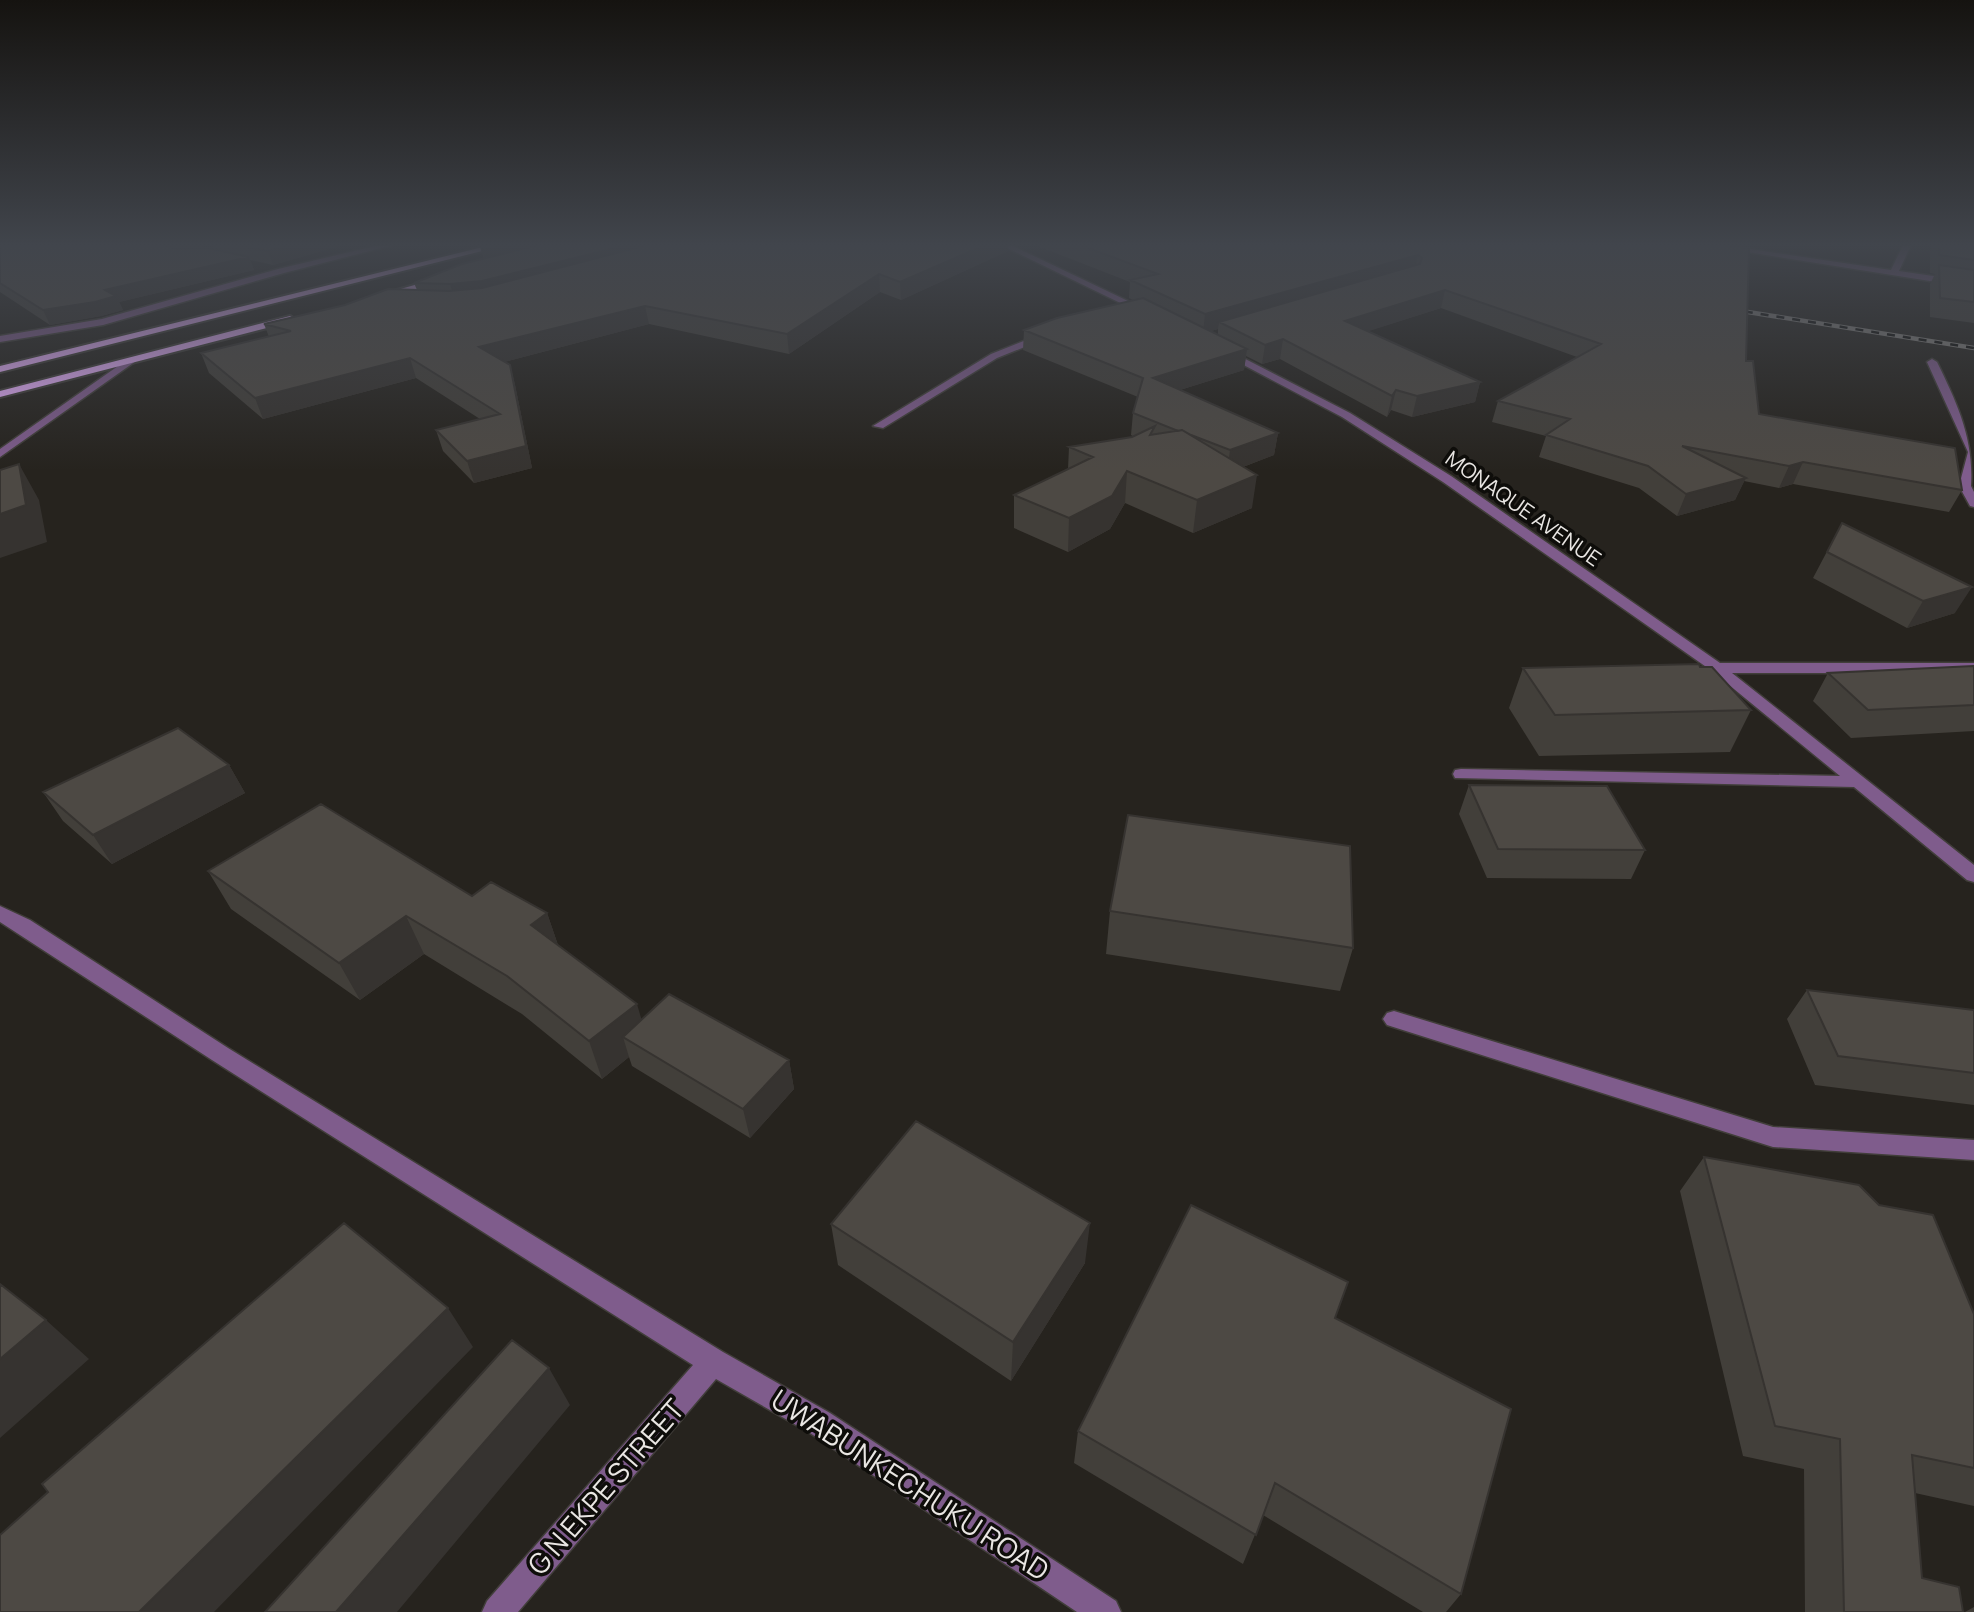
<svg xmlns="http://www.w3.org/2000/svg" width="1974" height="1612" font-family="Manrope,sans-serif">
  <rect width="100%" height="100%" fill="#26231e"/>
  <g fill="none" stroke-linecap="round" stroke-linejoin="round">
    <defs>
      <path id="minor" d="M 379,245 L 393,245 L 284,273 L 103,325 L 0,342 L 0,336 L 102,319 L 278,269 Z
        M 1001,245 L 1011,245 L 1151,312 L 1143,314 Z
        M 1703,245 L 1723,245 L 1891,270 L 1903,245 L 1911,245 L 1899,271 L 1974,282 L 1974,288 Z
        M 1044,333 L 1049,336 L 1047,338 L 997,358 L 883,428 L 873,426 L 991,354 Z
        M 1224,348 L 1350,413 L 1451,476 L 1720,663 L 1974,663 L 1974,673 L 1732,673 L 1974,865 L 1974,882 L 1967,880 L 1854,787 L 1455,778 L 1453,774 L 1455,770 L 1461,769 L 1840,776 L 1712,671 L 1443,482 L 1342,417 L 1221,353 L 1221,349 Z
        M 128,359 L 136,361 L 0,457 L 0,449 Z
        M 1932,359 L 1937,362 C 1957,403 1974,439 1971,486 L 1974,492 L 1974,507 L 1970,506 L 1959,486 L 1968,452 L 1927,362 Z
        M 0,906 L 30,920 L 228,1048 L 723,1352 L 830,1413 L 1116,1601 L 1121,1612 L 1077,1612 L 810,1433 L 716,1379 L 518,1612 L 482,1612 L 487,1601 L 693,1365 L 212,1060 L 0,922 Z
        M 1394,1011 L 1773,1127 L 1974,1140 L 1974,1160 L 1773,1147 L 1387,1025 L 1383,1019 L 1387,1013 Z"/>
      <path id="trunk" d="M 491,245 L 506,245 L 0,372 L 0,366 Z
        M 439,278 L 444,281 L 442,283 L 381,299 L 376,296 Z
        M 290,316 L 295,319 L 294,321 L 0,397 L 0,391 Z"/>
    </defs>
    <use href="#minor" stroke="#413e3a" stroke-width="3"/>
    <use href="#trunk" stroke="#413e3a" stroke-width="4"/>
    <use href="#minor" fill="#7f5c8c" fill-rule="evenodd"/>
    <use href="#trunk" fill="#e0aaf4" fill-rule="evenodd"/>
    <defs>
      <path id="rail" d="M 1729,309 L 1974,348"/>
    </defs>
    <use href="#rail" stroke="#83807c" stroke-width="4.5"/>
    <use href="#rail" stroke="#0e0d0a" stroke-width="2.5" stroke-dasharray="8" stroke-linecap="butt"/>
  </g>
  <path fill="#423f3a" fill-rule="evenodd" d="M 0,245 L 208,245 L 195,249 L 214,250 L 212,245 L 343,245 L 273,265 L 250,260 L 254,270 L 119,302 L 123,310 L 101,316 L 50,325 L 0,292 Z
    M 480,245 L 1008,245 L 1008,251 L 901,300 L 880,292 L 789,354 L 649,324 L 504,362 L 510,365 L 515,385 L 532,468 L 474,483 L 443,451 L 436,430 L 480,419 L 416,378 L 263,419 L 209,373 L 201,353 L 269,337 L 264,324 L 417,290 L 414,283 L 484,259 Z
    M 1035,245 L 1724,245 L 1746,361 L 1759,414 L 1962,490 L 1949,512 L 1793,484 L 1779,488 L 1744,481 L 1735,500 L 1677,516 L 1639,488 L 1539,457 L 1546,436 L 1492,422 L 1498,401 L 1577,357 L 1441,308 L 1368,331 L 1480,382 L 1475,402 L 1412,417 L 1391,410 L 1387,417 L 1280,359 L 1262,364 L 1246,356 L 1244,370 L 1180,390 L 1278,433 L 1274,455 L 1243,467 L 1252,508 L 1193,533 L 1125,503 L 1110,529 L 1068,552 L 1014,528 L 1014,495 L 1068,469 L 1069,447 L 1134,437 L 1131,435 L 1133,413 L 1138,397 L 1023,350 L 1024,330 L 1133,300 L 1129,298 L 1130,282 ZM 1218,329 L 1218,335 L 1211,331 Z
    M 1931,245 L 1974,245 L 1974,323 L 1930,317 L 1930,284 L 1935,274 L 1930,273 L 1930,249 Z
    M 1842,523 L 1955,613 L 1907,628 L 1813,578 Z
    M 1974,666 L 1974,731 L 1851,738 L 1813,701 L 1828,673 Z
    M 1700,667 L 1751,710 L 1730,752 L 1539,756 L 1509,708 L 1523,668 Z
    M 229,765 L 245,793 L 112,864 L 63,821 L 43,792 Z
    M 1469,785 L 1645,850 L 1631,879 L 1487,878 L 1459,814 Z
    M 208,871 L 472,896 L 547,913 L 558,945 L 642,1020 L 789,1060 L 794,1089 L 750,1138 L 632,1066 L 629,1057 L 602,1079 L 522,1014 L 424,954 L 360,1000 L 231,909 Z
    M 1110,911 L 1353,948 L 1340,991 L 1106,954 Z
    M 1807,990 L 1974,1010 L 1974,1105 L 1815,1085 L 1787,1019 Z
    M 1704,1157 L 1974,1314 L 1974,1506 L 1915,1493 L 1922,1578 L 1963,1612 L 1805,1612 L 1804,1469 L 1743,1456 L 1680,1191 Z
    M 831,1224 L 1085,1263 L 1011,1381 L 838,1265 Z
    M 1335,1318 L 1461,1594 L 1446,1612 L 1423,1612 L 1263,1515 L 1243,1564 L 1074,1463 L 1078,1431 Z
    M 1974,1607 L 1974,1612 L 1965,1612 Z"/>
  <path fill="#363330" d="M 180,245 L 208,245 L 183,252 Z
    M 291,245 L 343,245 L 273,265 L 268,251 Z
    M 502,245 L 556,245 L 486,263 L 482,250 Z
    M 627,245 L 663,245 L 454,298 L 450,284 Z
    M 985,245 L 1008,245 L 1008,251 L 901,300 L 900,282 Z
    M 1418,255 L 1414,272 L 1219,322 L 1218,329 L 1203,333 L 1205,314 Z
    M 249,257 L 254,270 L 119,302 L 123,310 L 101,316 L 50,325 L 43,310 L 105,290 Z
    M 879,274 L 880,292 L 789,354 L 787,334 Z
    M 1445,290 L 1441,308 L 1341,340 L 1345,321 Z
    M 645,306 L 649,324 L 485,367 L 479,347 Z
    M 1283,339 L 1280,359 L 1262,364 L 1265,345 Z
    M 1247,349 L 1244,370 L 1151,399 L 1153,378 Z
    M 410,358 L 416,378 L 263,419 L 255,398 Z
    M 510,365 L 515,385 L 532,468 L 474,483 L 467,461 L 526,446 Z
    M 1480,382 L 1475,402 L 1412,417 L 1417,396 Z
    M 1396,390 L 1391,410 L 1387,417 L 1392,396 Z
    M 1278,433 L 1274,455 L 1227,473 L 1230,450 Z
    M 1803,462 L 1793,484 L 1779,488 L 1789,466 Z
    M 19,464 L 39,500 L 47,542 L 0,558 L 0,514 Z
    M 1127,471 L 1125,503 L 1110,529 L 1068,552 L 1069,518 Z
    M 1257,475 L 1252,508 L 1193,533 L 1197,500 Z
    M 1746,478 L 1735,500 L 1677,516 L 1686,494 Z
    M 1972,587 L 1955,613 L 1907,628 L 1923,601 Z
    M 229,765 L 245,793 L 112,864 L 93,835 Z
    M 547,913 L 560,951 L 531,925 Z
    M 406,916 L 424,954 L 360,1000 L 339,963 Z
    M 637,1004 L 648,1042 L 623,1037 L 629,1057 L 602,1079 L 589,1041 Z
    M 789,1060 L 794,1089 L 750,1138 L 743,1109 Z
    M 1090,1223 L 1085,1263 L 1011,1381 L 1013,1342 Z
    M 448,1308 L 473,1347 L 214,1612 L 139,1612 Z
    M 46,1320 L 89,1359 L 0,1438 L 0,1359 Z
    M 549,1368 L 570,1405 L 397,1612 L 336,1612 Z"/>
  <path fill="#4d4944" stroke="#363330" stroke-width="2" d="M 0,245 L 164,245 L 177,249 L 208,248 L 249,257 L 105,290 L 116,296 L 95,302 L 43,310 L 0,283 Z
    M 237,245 L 291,245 L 268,251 Z
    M 481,245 L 502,245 L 482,250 Z
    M 538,245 L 627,245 L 482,281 L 450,284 L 414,283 L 462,264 Z
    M 647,245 L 985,245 L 900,282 L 879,274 L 787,334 L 645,306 L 479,347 L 510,365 L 526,446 L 467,461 L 436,430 L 500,414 L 410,358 L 255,398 L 201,353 L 291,331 L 264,324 L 345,305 L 388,289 L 449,291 L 482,288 Z
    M 1080,245 L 1724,245 L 1749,248 L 1746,361 L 1753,361 L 1759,414 L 1955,448 L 1962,490 L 1803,462 L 1789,466 L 1682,446 L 1746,478 L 1686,494 L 1648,466 L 1546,435 L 1570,419 L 1498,401 L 1601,344 L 1445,290 L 1345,321 L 1480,382 L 1417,396 L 1396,390 L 1392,396 L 1283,339 L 1265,345 L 1219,322 L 1420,264 L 1422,258 L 1418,255 L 1205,314 L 1130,280 L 1158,274 Z
    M 1939,245 L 1974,245 L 1974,260 L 1939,255 Z
    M 1939,265 L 1974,270 L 1974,302 L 1940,298 Z
    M 1143,298 L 1247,349 L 1153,378 L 1278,433 L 1230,450 L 1191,435 L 1182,430 L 1178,431 L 1133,413 L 1143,378 L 1024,330 L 1057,318 Z
    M 1155,426 L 1150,435 L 1182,430 L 1257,475 L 1197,500 L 1127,471 L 1112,496 L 1069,518 L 1014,495 L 1093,457 L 1069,447 L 1132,437 Z
    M 19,464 L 26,505 L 0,514 L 0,470 Z
    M 1842,523 L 1972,587 L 1923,601 L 1827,552 Z
    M 1699,664 L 1700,667 L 1712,667 L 1751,710 L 1555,715 L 1523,668 Z
    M 1974,666 L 1974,705 L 1868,710 L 1828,673 Z
    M 178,728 L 229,765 L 93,835 L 43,792 Z
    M 1469,785 L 1607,786 L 1645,850 L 1498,849 Z
    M 321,804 L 472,896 L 491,882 L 547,913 L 531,925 L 637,1004 L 589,1041 L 507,976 L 406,916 L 339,963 L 208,871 Z
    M 1128,815 L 1350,846 L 1353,948 L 1110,911 Z
    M 1807,990 L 1974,1010 L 1974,1073 L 1838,1056 Z
    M 669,994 L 789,1060 L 743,1109 L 623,1037 Z
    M 916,1121 L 1090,1223 L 1013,1342 L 831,1224 Z
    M 1704,1157 L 1859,1185 L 1879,1205 L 1933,1215 L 1974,1314 L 1974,1468 L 1912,1455 L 1922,1578 L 1959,1587 L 1963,1612 L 1844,1612 L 1840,1439 L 1775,1426 Z
    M 1191,1205 L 1348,1282 L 1335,1318 L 1511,1409 L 1461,1594 L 1275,1483 L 1256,1535 L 1078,1431 Z
    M 344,1223 L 448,1308 L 139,1612 L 0,1612 L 0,1535 L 48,1492 L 42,1484 Z
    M 0,1284 L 46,1320 L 0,1359 Z
    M 512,1340 L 549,1368 L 336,1612 L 265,1612 Z"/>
  <linearGradient id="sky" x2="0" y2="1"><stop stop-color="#151310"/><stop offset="0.52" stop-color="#41454c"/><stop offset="1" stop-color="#41454c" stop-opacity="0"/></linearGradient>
  <rect width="1974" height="471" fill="url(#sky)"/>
  <g text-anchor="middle" stroke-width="7" stroke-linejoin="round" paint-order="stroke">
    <g font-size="21" fill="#e9e6e3" stroke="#0e0d0a">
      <text transform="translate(1523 509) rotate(35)" y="7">MONAQUE AVENUE</text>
    </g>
    <g font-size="28" fill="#e9e6e3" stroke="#0e0d0a">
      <text transform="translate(910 1485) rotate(33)" y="10">UWABUNKECHUKU ROAD</text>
      <text transform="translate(606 1487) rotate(-49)" y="10">G N EKPE STREET</text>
    </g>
  </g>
</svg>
